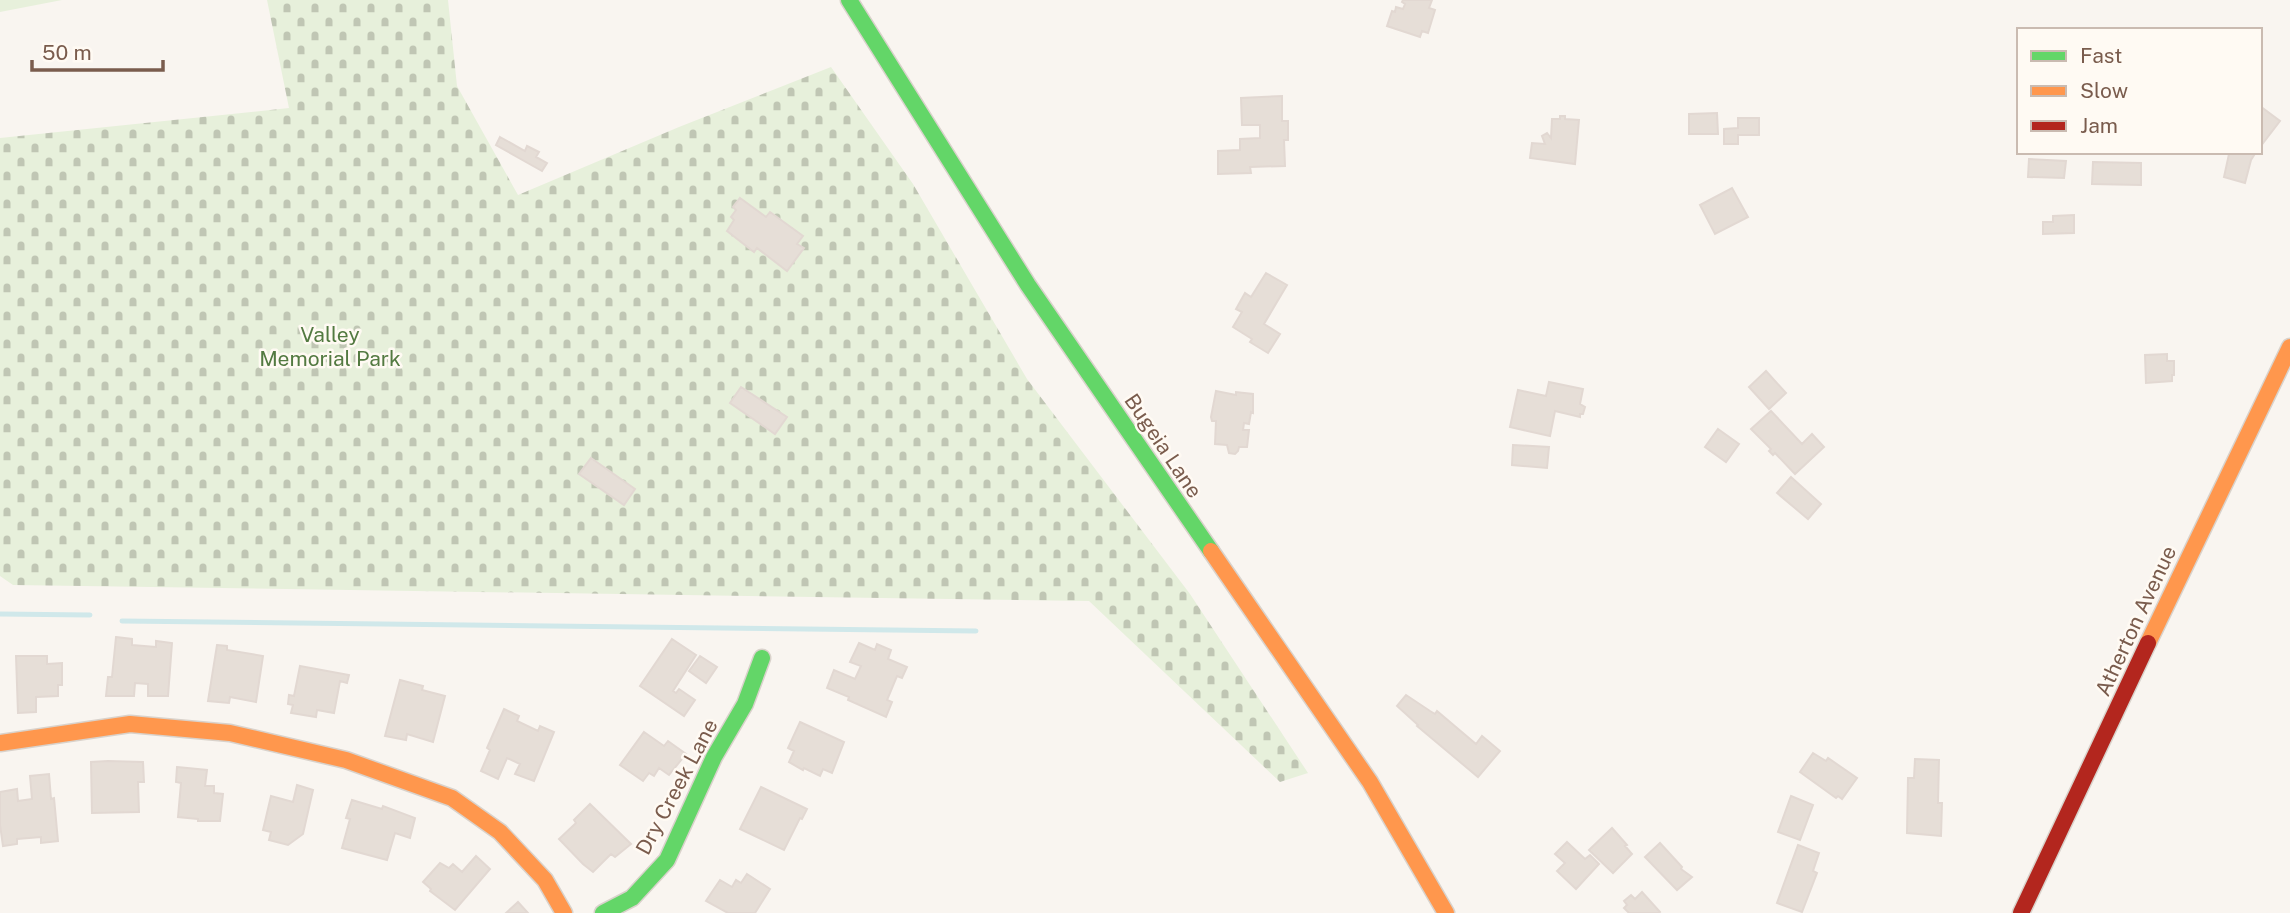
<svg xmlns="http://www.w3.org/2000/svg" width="2290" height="913" font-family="'Public Sans',sans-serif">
  <defs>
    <pattern id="cemetery-stones" width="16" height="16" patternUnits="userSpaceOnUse" patternTransform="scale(1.75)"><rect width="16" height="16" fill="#e7f0db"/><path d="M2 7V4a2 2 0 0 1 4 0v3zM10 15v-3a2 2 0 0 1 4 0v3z" fill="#c0c6b4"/></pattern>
  </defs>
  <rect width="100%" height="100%" fill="#f9f5f0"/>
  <path fill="url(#cemetery-stones)" d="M 267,0 L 448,0 L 457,86 L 518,195 L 679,127 L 831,67 L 913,184 L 1027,379 L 1190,594 L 1308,773 L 1280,782 L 1089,601 L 13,585 L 0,576 L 0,138 L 289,108 Z"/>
  <path fill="#e7f0db" d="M 0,0 L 62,0 L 0,12 Z"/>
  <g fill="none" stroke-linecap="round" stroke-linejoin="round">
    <path stroke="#d0e8ea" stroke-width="5" d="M 0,614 L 90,615
      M 122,621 L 976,631"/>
  </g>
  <path fill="#e6ded7" stroke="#e2d8d2" stroke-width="2" d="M 1403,0 L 1432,0 L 1429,8 L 1435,10 L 1428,33 L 1422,31 L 1420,37 L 1387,26 L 1392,11 L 1395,12 L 1396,7 L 1403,9 L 1405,4 L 1402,2 Z
    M 1282,96 L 1282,121 L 1288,121 L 1288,140 L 1284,140 L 1285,166 L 1250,167 L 1251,173 L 1218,174 L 1218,151 L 1240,150 L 1240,139 L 1260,138 L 1260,125 L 1242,125 L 1241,98 Z
    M 2260,106 L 2280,121 L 2260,147 Z
    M 1717,113 L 1718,134 L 1689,134 L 1689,114 Z
    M 1560,116 L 1565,116 L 1565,119 L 1579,120 L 1575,164 L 1530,158 L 1532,143 L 1545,144 L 1542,136 L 1547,133 L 1551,138 L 1552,119 L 1560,119 Z
    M 1738,118 L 1759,118 L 1759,135 L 1738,135 L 1738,144 L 1724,144 L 1724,129 L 1738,128 Z
    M 500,137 L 525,151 L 527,146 L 539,152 L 536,157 L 547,163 L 542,171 L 496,145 Z
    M 2235,152 L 2256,152 L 2251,160 L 2245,183 L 2224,177 L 2229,154 Z
    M 2029,159 L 2066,161 L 2064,178 L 2028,177 Z
    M 2093,162 L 2141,163 L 2141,185 L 2092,184 Z
    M 1732,188 L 1748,217 L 1715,234 L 1700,205 Z
    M 740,198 L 766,217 L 770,212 L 803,236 L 797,244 L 804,248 L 787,271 L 757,248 L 754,252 L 727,231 L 734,220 L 731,217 L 736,210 L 733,207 Z
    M 2074,215 L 2074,233 L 2043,234 L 2043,222 L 2053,222 L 2053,216 Z
    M 1266,273 L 1287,285 L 1264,324 L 1280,334 L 1268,353 L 1250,342 L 1252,339 L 1233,327 L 1242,312 L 1236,309 L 1245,293 L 1251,297 Z
    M 2167,354 L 2167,361 L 2174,361 L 2174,375 L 2172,375 L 2172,381 L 2146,383 L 2145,355 Z
    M 1766,371 L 1786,393 L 1769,409 L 1749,387 Z
    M 1549,382 L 1583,389 L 1580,404 L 1585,407 L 1583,414 L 1580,414 L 1580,417 L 1555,411 L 1550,436 L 1510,427 L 1518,390 L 1546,396 Z
    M 741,387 L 787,417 L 775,434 L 730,403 Z
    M 1216,391 L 1236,395 L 1236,392 L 1253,394 L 1253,413 L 1251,412 L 1249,424 L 1244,423 L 1243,430 L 1249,430 L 1247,447 L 1239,447 L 1238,451 L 1235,454 L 1229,453 L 1227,445 L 1215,444 L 1216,421 L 1212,421 L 1211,417 Z
    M 1771,411 L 1802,444 L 1812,434 L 1824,447 L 1795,474 L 1775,453 L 1773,455 L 1769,451 L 1771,449 L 1751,429 Z
    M 1718,429 L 1739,444 L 1726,462 L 1705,447 Z
    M 1513,445 L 1549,447 L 1547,468 L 1512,465 Z
    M 591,458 L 635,489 L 624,505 L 579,474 Z
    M 1791,477 L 1821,504 L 1808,519 L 1777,493 Z
    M 116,637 L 132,639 L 132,645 L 156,647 L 156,641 L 172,643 L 168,696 L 148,696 L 148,684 L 135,683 L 134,696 L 106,696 L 108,677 L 112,677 Z
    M 672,639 L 696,655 L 673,691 L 676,693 L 679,689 L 695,700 L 684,716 L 640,686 Z
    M 859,643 L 875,650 L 877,644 L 891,650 L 888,659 L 907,667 L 902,678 L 897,676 L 887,700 L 892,702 L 886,717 L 848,700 L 849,697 L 827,688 L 834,670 L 855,679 L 861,666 L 850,662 Z
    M 217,645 L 227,646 L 227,650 L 263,656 L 256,702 L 230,697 L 229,703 L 208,701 Z
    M 16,656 L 47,656 L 47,664 L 62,663 L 62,685 L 58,685 L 58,696 L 36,697 L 36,712 L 18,713 Z
    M 700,656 L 717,667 L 706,683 L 689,671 Z
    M 300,666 L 349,675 L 347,683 L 340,681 L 334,713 L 317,710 L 316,717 L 291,713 L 293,705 L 288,704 L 289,695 L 294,696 Z
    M 400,680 L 423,686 L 422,690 L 445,696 L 433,742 L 407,734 L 406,740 L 385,736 Z
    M 1406,695 L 1430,711 L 1435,714 L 1437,711 L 1476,744 L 1482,736 L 1500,751 L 1478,777 L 1417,726 L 1418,725 L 1397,706 Z
    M 504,709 L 519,716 L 517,721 L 538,731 L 540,726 L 554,732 L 534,781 L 515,774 L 520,764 L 507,758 L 498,779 L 481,771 L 490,750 L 487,748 Z
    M 800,722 L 844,742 L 832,773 L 823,769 L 820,776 L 804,768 L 803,770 L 789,762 L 794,751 L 788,748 Z
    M 644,732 L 664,746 L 668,741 L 686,754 L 669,775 L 659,768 L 654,776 L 649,773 L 643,781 L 620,765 Z
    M 1813,753 L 1826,761 L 1828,758 L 1857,778 L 1842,799 L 1838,796 L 1836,798 L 1800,772 Z
    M 1915,759 L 1939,760 L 1938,803 L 1942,803 L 1941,836 L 1907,833 L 1908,778 L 1914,778 Z
    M 108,761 L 143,762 L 144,782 L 138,782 L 139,812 L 92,813 L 91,762 Z
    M 177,767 L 207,770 L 205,786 L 214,786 L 214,793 L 223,794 L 220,821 L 198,821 L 198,819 L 178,817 L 181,783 L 176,782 Z
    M 49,774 L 51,799 L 54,798 L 58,841 L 41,843 L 41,837 L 17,839 L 17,844 L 3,846 L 0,825 L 0,792 L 17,789 L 18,801 L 32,799 L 30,776 Z
    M 297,785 L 313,790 L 303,834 L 288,845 L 269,840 L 271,832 L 263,830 L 271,796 L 293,802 Z
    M 761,787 L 807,809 L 802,819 L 800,818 L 784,850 L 740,829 Z
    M 1791,796 L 1813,805 L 1800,840 L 1778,832 Z
    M 352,800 L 382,809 L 383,806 L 415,818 L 410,838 L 395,833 L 387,860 L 342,848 L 350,819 L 346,818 Z
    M 590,804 L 631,844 L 615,857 L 611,854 L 593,872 L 583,864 L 559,839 L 576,823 L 574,820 Z
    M 1612,828 L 1627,845 L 1625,846 L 1632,854 L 1613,873 L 1589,850 Z
    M 1567,842 L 1585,859 L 1590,855 L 1599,864 L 1576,889 L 1557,871 L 1565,863 L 1555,854 Z
    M 1660,843 L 1682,867 L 1681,869 L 1692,877 L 1677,890 L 1645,857 Z
    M 1798,845 L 1819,853 L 1813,871 L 1817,873 L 1802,912 L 1777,903 Z
    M 476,856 L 490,869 L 455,910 L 430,891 L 431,889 L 423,882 L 440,863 L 449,868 L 453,864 L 462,872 Z
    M 747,874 L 770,889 L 755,913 L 728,913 L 706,901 L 720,880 L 732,887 L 736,880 L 741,883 Z
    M 1642,892 L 1660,912 L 1659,913 L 1629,913 L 1624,908 L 1627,905 L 1624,901 L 1631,895 L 1635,899 Z
    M 518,902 L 528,913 L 506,913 Z"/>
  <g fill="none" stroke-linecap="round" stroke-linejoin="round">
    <defs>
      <path id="fast" d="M 849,0 L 1028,285 L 1211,551
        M 603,913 L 632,898 L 667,860 L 714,757 L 745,704 L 762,658"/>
      <path id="slow" d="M 1211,551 L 1370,782 L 1446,913
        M 2148,643 L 2290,347
        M 0,743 L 130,724 L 230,733 L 346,760 L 452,798 L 500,832 L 545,880 L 564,913"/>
      <path id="jam" d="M 2021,913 L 2148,643"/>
    </defs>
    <use href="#fast" stroke="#d9d2cb" stroke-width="19"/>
    <use href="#slow" stroke="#d9d2cb" stroke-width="19"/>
    <use href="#jam" stroke="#d9d2cb" stroke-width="19"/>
    <use href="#fast" stroke="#63d668" stroke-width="16"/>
    <use href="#slow" stroke="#ff974d" stroke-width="16"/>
    <use href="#jam" stroke="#b3261e" stroke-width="16"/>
  </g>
  <g text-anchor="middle" stroke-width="5" stroke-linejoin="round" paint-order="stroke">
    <g font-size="21" fill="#537a41" stroke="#fffaf3">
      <text x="330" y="342">Valley<tspan x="330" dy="24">Memorial Park</tspan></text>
    </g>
    <g font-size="21" fill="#7a5c4d" stroke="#fffaf3">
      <text transform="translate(1163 446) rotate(56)" y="7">Bugeia Lane</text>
      <text transform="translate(2136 621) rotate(-65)" y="7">Atherton Avenue</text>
      <text transform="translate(677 787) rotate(-62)" y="7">Dry Creek Lane</text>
    </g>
  </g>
  <rect x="2017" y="28" width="245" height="126" fill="#fffaf3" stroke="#cabbb1" stroke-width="2"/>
  <rect x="2031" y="51" width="35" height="10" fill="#63d668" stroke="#cabbb1" stroke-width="2"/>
  <text x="2080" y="63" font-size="21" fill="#7a5c4d">Fast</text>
  <rect x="2031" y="86" width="35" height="10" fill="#ff974d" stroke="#cabbb1" stroke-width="2"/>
  <text x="2080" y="98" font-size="21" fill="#7a5c4d">Slow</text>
  <rect x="2031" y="121" width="35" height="10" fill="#b3261e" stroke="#cabbb1" stroke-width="2"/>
  <text x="2080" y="133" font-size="21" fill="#7a5c4d">Jam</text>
  <path d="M32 60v10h131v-10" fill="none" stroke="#7a5c4d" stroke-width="3.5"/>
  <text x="42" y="60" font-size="21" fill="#7a5c4d" stroke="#fffaf3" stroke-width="5" paint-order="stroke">50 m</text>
</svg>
